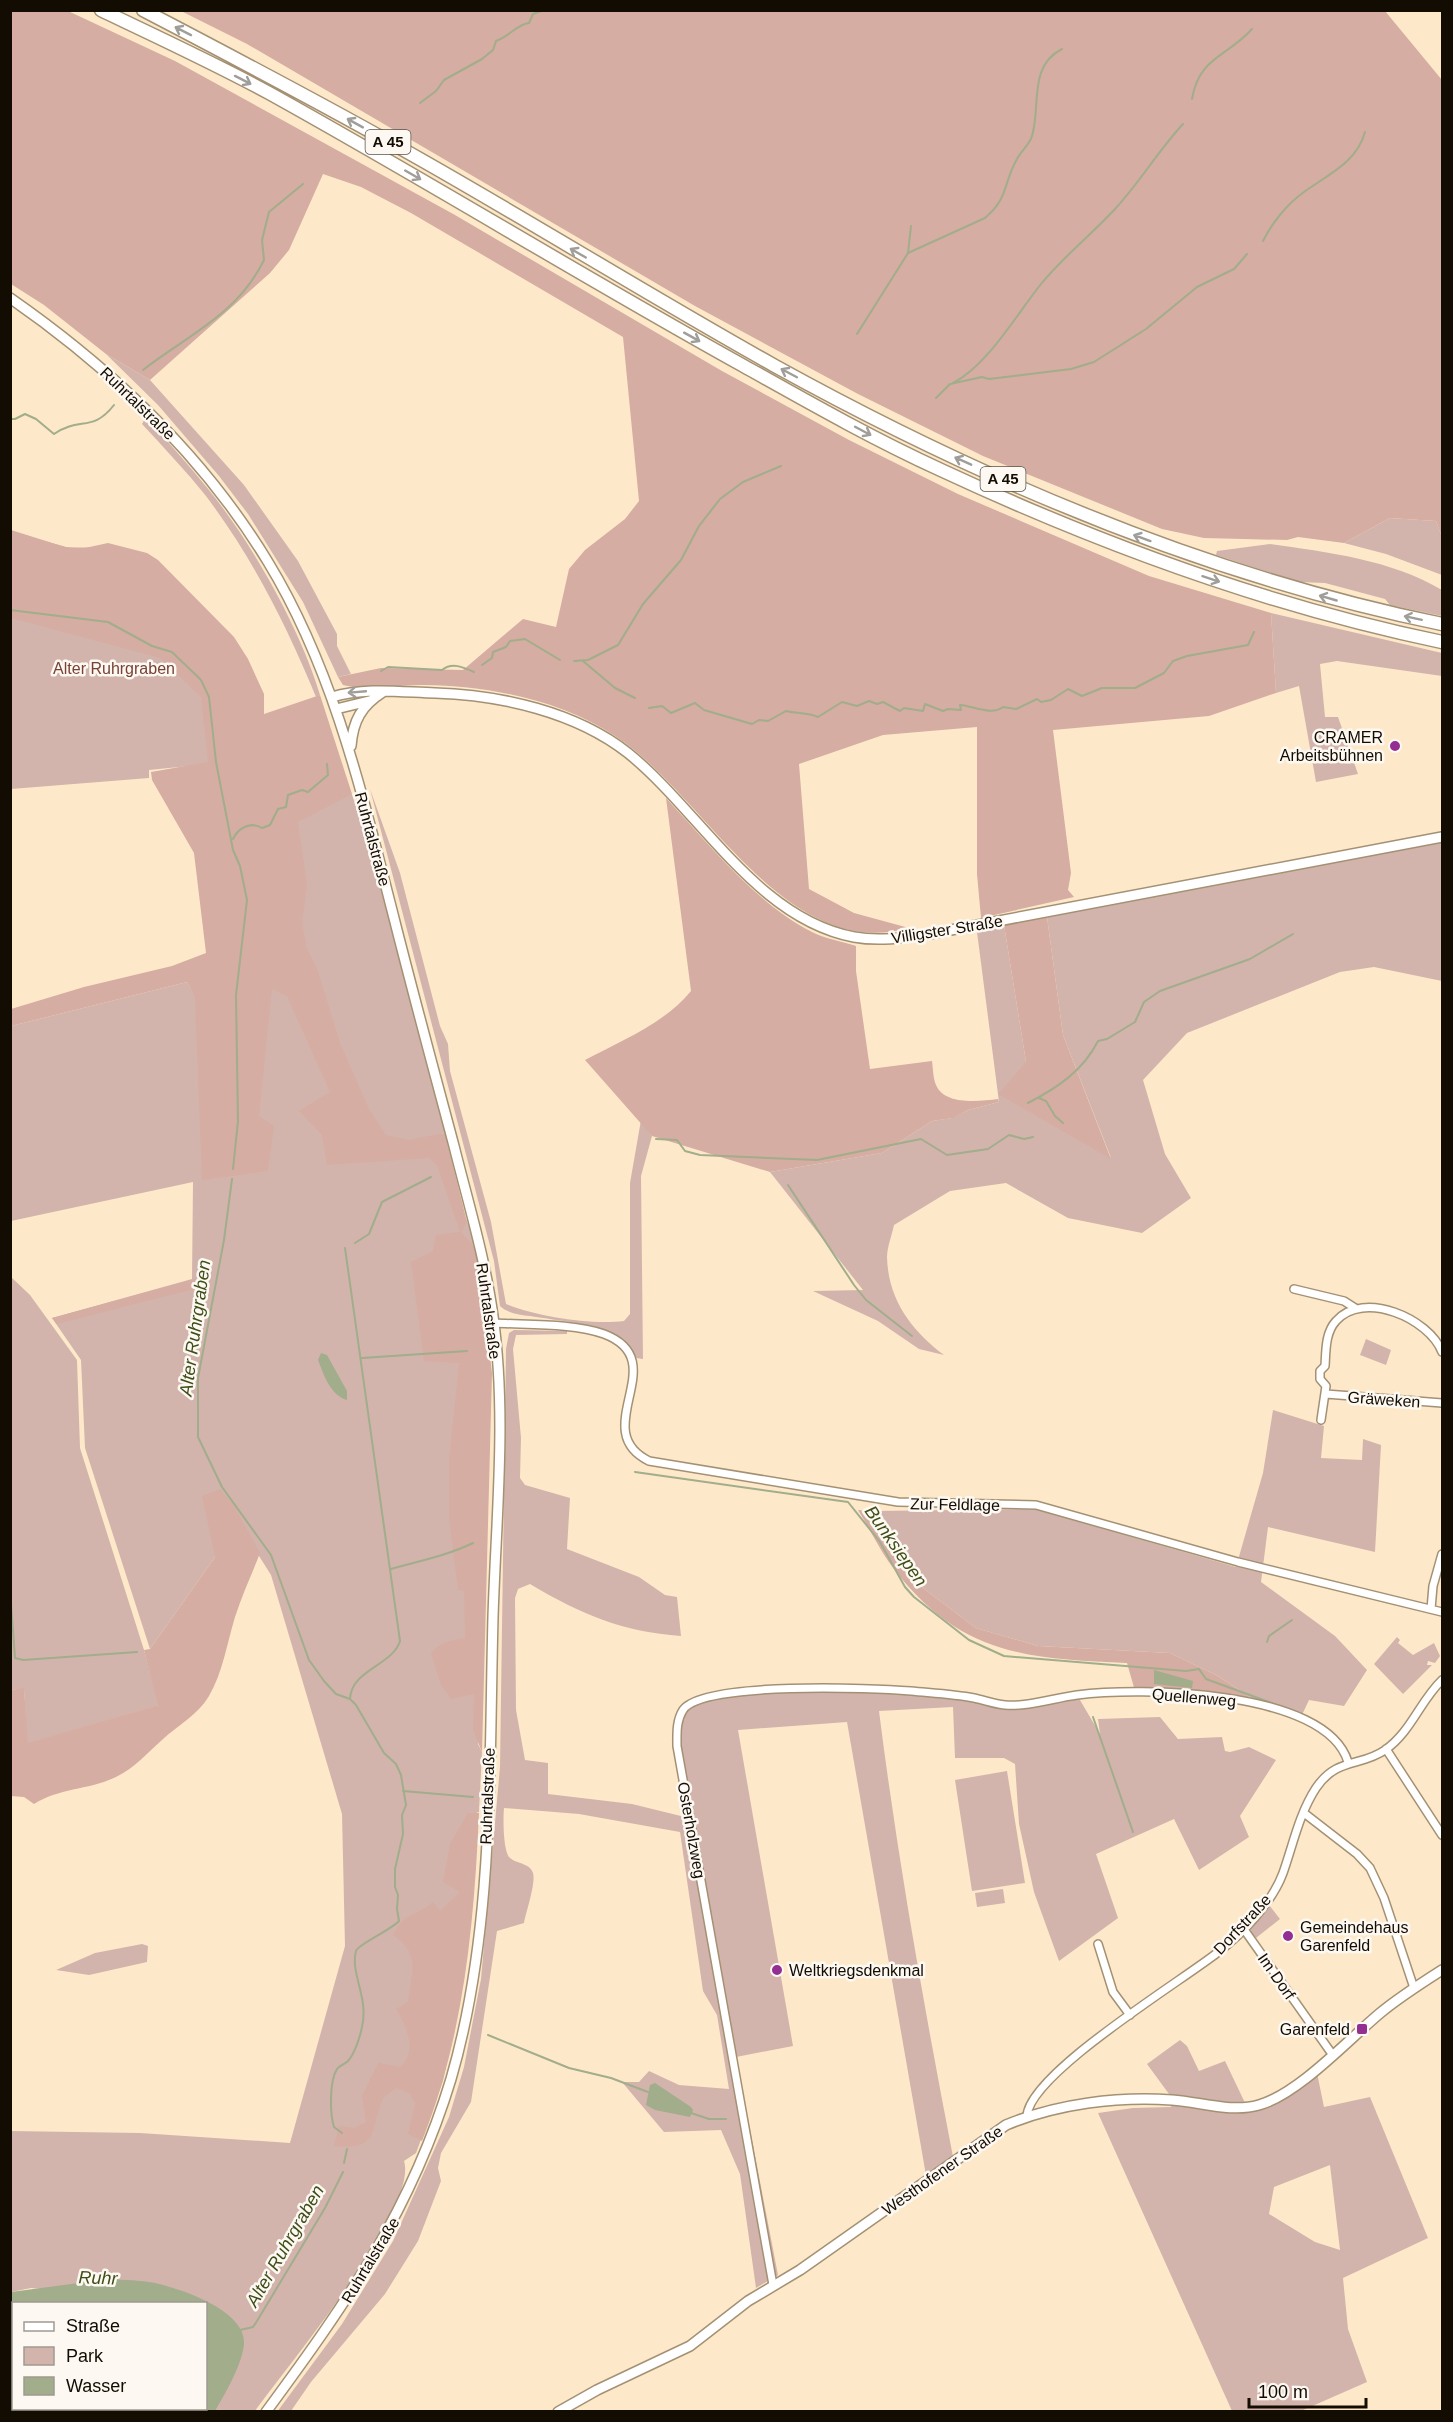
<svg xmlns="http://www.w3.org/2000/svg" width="1453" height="2422" font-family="Arial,sans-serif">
  <rect width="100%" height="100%" fill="#fde9c9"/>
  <path fill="#d2b4ac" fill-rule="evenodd" d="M 106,354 L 150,380 L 244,485 L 298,561 L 337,634 L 337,646 L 351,674 L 338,677 L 303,602 L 248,514 L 219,476 L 158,405 Z
    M 146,417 C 167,441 189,465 209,490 C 252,543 301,630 320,695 L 316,697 C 287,626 252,557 206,496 C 186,471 164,448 142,424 Z
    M 1390,518 L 1436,521 L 1442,537 L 1442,575 L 1386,554 L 1344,543 Z
    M 11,532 L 70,548 L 98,547 L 189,595 L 227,631 L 258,713 L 349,795 L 352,794 L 381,890 L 445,1133 L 441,1134 L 458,1199 L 473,1236 L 478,1744 L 482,1752 L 479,1812 L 476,1813 L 461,1994 L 443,2081 L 416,2153 L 404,2161 C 419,2208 286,2368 255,2411 L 11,2411 L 10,2320 L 13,2319 L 14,2408 L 206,2408 L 206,2304 L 31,2288 L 11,2292 L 10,2131 L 140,2133 L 290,2143 L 345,1946 L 342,1814 L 271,1575 L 254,1548 L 215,1557 L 150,1649 L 85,1448 L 81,1360 L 52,1318 L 192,1279 L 193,1182 L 11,1221 L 11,1026 L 187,982 L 195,996 L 208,961 L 189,766 L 149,770 L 149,778 L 11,789 Z
    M 1270,544 C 1327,552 1392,560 1442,590 L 1442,616 L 1390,605 L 1385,599 L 1325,583 L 1299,582 L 1216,555 L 1217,551 Z
    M 1271,613 L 1442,653 L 1442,676 L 1337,661 L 1320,664 L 1325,717 L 1338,717 L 1358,774 L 1316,782 L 1299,686 L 1276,693 Z
    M 370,789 L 400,873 L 440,1026 L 448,1044 L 450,1071 L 491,1222 L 506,1304 C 538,1317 591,1325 624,1321 L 630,1314 L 630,1183 L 641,1120 L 652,1136 L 641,1176 L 643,1359 L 636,1358 C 610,1322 571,1323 530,1316 C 520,1315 507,1313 500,1306 L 494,1261 Z
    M 1442,837 L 1442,981 L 1374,967 L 1340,972 L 1187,1033 L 1143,1080 L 1165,1154 L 1191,1198 L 1142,1233 L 1068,1218 L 1006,1183 L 950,1191 L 894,1225 C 892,1235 887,1247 887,1257 C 888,1300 912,1331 944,1355 L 919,1349 L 878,1321 L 813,1291 L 863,1290 L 770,1172 L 882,1153 L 932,1121 L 952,1118 L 968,1110 L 999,1102 L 977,932 L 1004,925 L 1026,1062 L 1111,1158 L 1063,1035 L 1047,917 Z
    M 10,1276 L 30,1295 L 77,1360 L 80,1448 L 144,1650 L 159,1705 L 27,1744 L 24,1689 L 10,1690 Z
    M 514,1330 L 567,1331 L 567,1334 L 516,1335 L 513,1349 L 521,1438 L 520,1478 L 525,1485 L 570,1498 L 567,1549 L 639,1577 L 665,1595 L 677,1597 L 681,1636 C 623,1632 580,1614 530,1584 L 518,1589 L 515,1598 L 516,1710 L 525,1760 L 548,1763 L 548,1794 L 632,1804 L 689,1818 L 677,1746 L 684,1709 L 695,1701 L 772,1689 L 911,1691 L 1006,1705 L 1077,1695 L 1100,1734 L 1098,1719 L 1160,1717 L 1178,1739 L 1222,1737 L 1225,1751 L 1230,1752 L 1249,1747 L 1276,1760 L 1240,1816 L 1249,1837 L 1199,1870 L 1174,1819 L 1096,1854 L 1118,1918 L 1059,1961 L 1034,1892 L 1019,1824 L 1015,1764 L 1004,1758 L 955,1758 L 953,1707 L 879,1711 C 898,1862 925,2012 954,2162 L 927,2181 L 847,1722 L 738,1730 L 793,2046 L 736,2057 L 778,2275 L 756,2288 L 740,2174 L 721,2130 L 664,2132 L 622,2082 L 639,2082 L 649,2071 L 679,2085 L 729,2089 L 717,2015 L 703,1991 L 680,1832 L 579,1814 L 504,1808 C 503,1818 503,1852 510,1858 C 517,1864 530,1863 533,1873 C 536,1883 526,1912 524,1923 L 497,1931 L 471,2102 L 441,2153 L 438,2168 L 441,2181 L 418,2241 L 385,2294 L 311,2382 L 291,2411 L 277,2412 L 342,2324 L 393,2241 L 449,2117 L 464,2067 L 481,1979 L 500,1767 L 506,1349 L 509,1333 Z
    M 1366,1339 L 1391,1350 L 1386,1365 L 1360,1355 Z
    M 1273,1410 L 1324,1426 L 1321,1458 L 1362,1460 L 1363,1439 L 1381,1445 L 1375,1552 L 1268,1527 L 1261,1582 L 1335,1636 L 1367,1670 L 1344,1706 L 1309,1700 L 1301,1717 L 1259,1703 L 1218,1676 L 1170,1653 L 1038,1646 L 976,1628 L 923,1588 L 894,1551 L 872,1511 L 1035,1509 L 1236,1567 L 1263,1473 Z
    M 1397,1637 L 1400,1640 L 1398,1643 L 1413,1655 L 1434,1643 L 1440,1656 L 1435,1663 L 1428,1661 L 1427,1665 L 1432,1665 L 1403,1694 L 1374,1664 Z
    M 1007,1771 L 1025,1883 L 972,1891 L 955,1780 Z
    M 1003,1889 L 1005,1903 L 977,1907 L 975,1893 Z
    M 1269,1905 L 1280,1919 L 1256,1938 L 1251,1932 L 1251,1925 Z
    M 142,1944 L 148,1946 L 147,1962 L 89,1975 L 56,1970 L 95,1953 Z
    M 1180,2040 L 1187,2046 L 1199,2071 L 1225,2061 L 1247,2107 L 1317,2073 L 1324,2107 L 1370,2097 L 1428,2238 L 1343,2278 L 1348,2329 L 1367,2382 L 1301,2411 L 1232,2411 L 1098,2113 L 1133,2108 L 1171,2107 L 1169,2094 L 1147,2064 ZM 1330,2165 L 1340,2250 L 1315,2242 L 1269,2214 L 1274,2187 Z"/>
  <path fill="#d5ada2" d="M 10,11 L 68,11 L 175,61 L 455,215 L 722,371 L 849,440 L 958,494 L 1149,576 L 1271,613 L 1276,693 L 1209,716 L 1053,730 L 1071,873 L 1068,890 L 1074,897 L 981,918 L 977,874 L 977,727 L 883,735 L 799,764 L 809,889 L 854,913 L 909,928 C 783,963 704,793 615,736 C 561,700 489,686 425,685 C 399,684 369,692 343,685 L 338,677 L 381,668 L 463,670 L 523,619 L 556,627 L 569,569 L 585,550 L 625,519 L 639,501 L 623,337 L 411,213 L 361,187 L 323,174 L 289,250 L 270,273 L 150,380 L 106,354 L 44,305 L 11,284 Z
    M 181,11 L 1385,11 L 1442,80 L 1442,537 L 1436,521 L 1390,518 L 1344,543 L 1298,537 L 1287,540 L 1204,538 L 1162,529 L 983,456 L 858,394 L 695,306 L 247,44 Z
    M 11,530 L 65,547 L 85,548 L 108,543 L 147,553 L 158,560 L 234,637 L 248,659 L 264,694 L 264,714 L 320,695 L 352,794 L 298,822 L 307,885 L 302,923 L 307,949 L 317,968 L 340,1043 L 369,1109 L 386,1135 L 408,1140 L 445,1133 L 467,1222 L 461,1232 L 474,1246 L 480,1271 L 492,1373 L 482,1752 L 473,1730 L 474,1694 L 451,1699 L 441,1685 L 431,1653 C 441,1642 451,1640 465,1638 L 464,1591 L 458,1590 L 449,1518 L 449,1460 L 459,1363 L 424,1361 L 411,1262 L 433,1251 L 436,1235 L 460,1232 L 437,1165 L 429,1158 L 327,1165 L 322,1135 L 299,1111 L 330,1092 L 287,996 L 272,989 L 259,1116 L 274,1126 L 268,1171 L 202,1180 L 195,997 L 187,982 L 11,1026 L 11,1009 L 84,987 L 172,966 L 206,953 L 194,853 L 152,780 L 151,772 L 208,762 L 201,697 L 160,658 L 11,618 Z
    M 666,798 C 710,845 754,902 812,932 C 826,939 841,941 856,946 L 856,971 L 870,1069 L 932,1061 C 933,1068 933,1078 936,1085 C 945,1106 980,1101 998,1099 L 999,1102 L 968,1110 L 953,1118 L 932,1121 L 882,1153 L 770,1172 L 652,1136 L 585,1060 C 621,1041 665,1023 691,991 Z
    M 1047,917 L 1063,1035 L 1111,1159 L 998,1094 L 1026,1062 L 1004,925 Z
    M 198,1278 L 198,1285 L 194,1289 L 57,1324 L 52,1318 Z
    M 220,1489 L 233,1504 L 260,1553 C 252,1574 242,1595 235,1617 C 227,1643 223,1672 209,1696 C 198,1715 178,1725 162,1740 C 147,1753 135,1768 116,1777 C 89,1790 59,1788 34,1804 L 24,1797 L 11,1796 L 11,1690 L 24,1688 L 28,1743 L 158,1705 L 144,1650 L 150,1649 L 215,1557 L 202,1496 Z
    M 858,1510 L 872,1511 L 894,1551 L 923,1588 L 976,1628 L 1038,1646 L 1170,1653 L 1218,1676 L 1259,1703 L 1135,1691 L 1127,1663 C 1027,1659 960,1655 894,1569 C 880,1551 870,1529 858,1510 Z
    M 468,1813 L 479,1813 C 474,1925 464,2036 422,2141 L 408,2134 L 415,2103 L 409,2093 L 396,2088 L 383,2098 C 369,2131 381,2150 334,2146 L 339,2126 L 354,2128 L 366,2122 L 362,2096 L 378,2063 L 400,2067 C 418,2051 407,2028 396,2009 L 408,2002 C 411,1972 421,1954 393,1935 C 404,1911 416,1917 433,1902 L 440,1911 L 460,1892 L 443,1882 L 450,1844 Z"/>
  <path fill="#a1ad8b" d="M 321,1353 L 327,1355 L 347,1391 L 347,1400 C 330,1395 324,1375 318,1360 Z
    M 1154,1670 L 1193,1681 L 1192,1688 L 1154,1684 Z
    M 655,2083 L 691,2107 L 693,2110 L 690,2117 L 655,2110 L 646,2105 L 650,2085 Z
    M 109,2279 C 124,2280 140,2280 155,2283 C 181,2289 246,2310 244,2344 C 242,2365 225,2394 215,2411 L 154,2411 L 157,2409 L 206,2408 L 206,2304 L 14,2304 L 13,2319 L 11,2320 L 11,2292 Z"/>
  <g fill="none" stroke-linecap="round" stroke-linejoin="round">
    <path stroke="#a1ad8b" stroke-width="2" d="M 1192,99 C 1199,57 1227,57 1252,29
      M 420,103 L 436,91 L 444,80 L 482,59 L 493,50 L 496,41 C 509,37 517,24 529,23 L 533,14 L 544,10
      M 1263,241 C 1272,223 1287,204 1304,192 C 1329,174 1357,162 1365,132
      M 908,253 L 985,218 C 1009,198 1003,183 1017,159 C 1021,151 1030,144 1032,136 C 1041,106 1028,66 1062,49
      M 857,334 L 908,253 L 911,226
      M 143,370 C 188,335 237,315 264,260 L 262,240 L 269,212 L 303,184
      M 953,383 C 987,366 1017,314 1041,284 C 1063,257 1091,235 1115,209 C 1140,182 1158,151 1183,124
      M 936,398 L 950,384 L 982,377 L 989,379 L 1071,369 L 1094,362 L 1146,329 L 1197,287 L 1234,269 L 1247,254
      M 10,419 L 15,419 L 25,414 L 36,419 L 54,434 C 80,416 92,433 114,405
      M 10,610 L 108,622 L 152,646 L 172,652 L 201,680 L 209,697 L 216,762 L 233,850 L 240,866 L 247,900 L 236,995 L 238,1121 L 233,1169
      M 574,661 L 588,660 L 618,645 L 643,604 L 681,560 L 699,526 L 720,499 L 743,482 L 781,466
      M 583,661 L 615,688 L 635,698
      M 482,665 L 492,658 L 493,652 L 506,647 L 510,641 L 525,639 L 560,660
      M 381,671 L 388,667 L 442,670 C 452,662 463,667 474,672
      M 649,708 L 662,706 L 671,713 L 695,703 L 704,710 L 752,724 L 759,720 L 768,721 L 786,711 C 798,714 807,712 818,717 L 842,702 L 857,706 L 869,701 L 877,704 L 883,702 L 900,711 L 904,708 L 923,711 L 925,704 L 943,711 L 948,709 L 961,710 L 960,705 C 974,706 991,716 1003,707 L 1016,709 L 1037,699 L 1041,702 L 1051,700 L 1068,689 L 1082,696 L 1102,688 L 1135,688 L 1164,673 L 1173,661 L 1187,656 L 1248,645 L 1254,632
      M 233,839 C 238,828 251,821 262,828 L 270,825 L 278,809 L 286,807 L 288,795 L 302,790 L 308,792 L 328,775 L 327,764
      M 1039,1098 L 1046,1101 L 1055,1116 L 1063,1123
      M 1028,1103 C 1057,1088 1083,1071 1098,1041 L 1107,1039 L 1135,1022 L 1144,1002 L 1160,991 L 1250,959 L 1293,934
      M 656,1139 L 677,1140 L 685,1151 L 700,1155 L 817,1160 L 921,1139 L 947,1155 L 988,1149 L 1009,1135 L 1024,1139 L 1033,1137
      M 232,1179 L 224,1240 L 198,1378 L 198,1437 L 222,1487 L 271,1555 L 309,1660 L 324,1681 L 336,1694 L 350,1699 L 356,1705 L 384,1753 L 396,1764 L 401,1775 L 406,1805 L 402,1815 L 403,1834 L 395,1869 L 395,1887 L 398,1895 L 397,1909 L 399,1921 C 391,1930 357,1945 356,1951 C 350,1974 369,1997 362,2027 C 360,2037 355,2053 348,2061 C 345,2064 339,2066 337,2069 C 329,2082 330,2114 334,2127 L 342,2133
      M 788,1185 L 854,1285 L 866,1300 L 912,1336
      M 355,1243 L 369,1234 L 382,1202 L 431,1177
      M 345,1248 L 400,1641 C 393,1665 351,1670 350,1699
      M 362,1358 L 467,1351
      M 635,1472 L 848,1502 L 880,1542 L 905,1587 L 914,1597 L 969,1640 L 1004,1656 L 1186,1671 L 1199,1669 L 1206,1679 L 1288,1709
      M 391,1569 C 419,1561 446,1556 473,1543
      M 10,1590 L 15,1658 L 23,1660 L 137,1652
      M 1267,1642 L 1269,1636 L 1292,1620
      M 1093,1717 L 1133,1832
      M 403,1791 L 473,1797
      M 488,2035 L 569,2068 L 611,2078 L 648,2092
      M 691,2113 L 709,2119 L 726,2119
      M 344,2163 L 347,2149
      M 240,2330 L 253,2327 L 257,2321 L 325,2208 L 343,2172"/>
    <defs>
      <path id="street" d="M 1294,1289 L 1344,1301 L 1355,1308
        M 494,1323 C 527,1325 574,1323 604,1334 C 675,1361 586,1430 649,1461 L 898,1502 L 1036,1505 L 1238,1562 L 1442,1612
        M 1326,1394 L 1442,1403
        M 1321,1420 L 1326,1386 L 1320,1379 L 1320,1371 L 1325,1366 C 1326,1351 1325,1333 1336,1321 C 1363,1290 1429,1318 1442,1352
        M 1431,1609 L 1433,1586 L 1442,1554
        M 1386,1749 L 1442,1835
        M 1304,1813 L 1357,1854 L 1370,1868 L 1384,1898 L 1414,1988
        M 1243,1928 L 1332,2054
        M 1098,1944 L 1113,1992 L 1130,2015
        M 1027,2116 C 1029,2074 1180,1982 1217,1953 C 1242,1934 1272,1903 1283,1873 C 1293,1845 1299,1814 1316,1788 C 1337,1757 1361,1767 1385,1750 C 1411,1732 1420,1701 1442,1680
        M 773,2285 L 677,1746 C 677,1734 676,1721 683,1710 C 702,1681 874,1688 911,1691 C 931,1693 953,1694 974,1698 C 984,1700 994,1704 1005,1705 C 1028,1707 1054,1698 1077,1695 C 1139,1687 1326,1689 1348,1762"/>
      <path id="secondary" d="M 10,298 C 112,369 203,455 268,562 C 335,672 363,798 395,922 C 414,997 434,1071 454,1146 C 468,1202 485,1258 493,1316 C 507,1415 496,1518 493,1617 C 489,1770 494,1931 451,2079 C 411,2211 347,2302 266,2412
        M 332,697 C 365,687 401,692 435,693 C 501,695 576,712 628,753 C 700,811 757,919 854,937 C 881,942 908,937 935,933 L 1442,837
        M 336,709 L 369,701
        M 351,746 C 353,721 361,706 383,692
        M 558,2412 L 597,2390 L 690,2346 L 748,2301 L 800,2270 L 1006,2125 C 1056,2104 1118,2096 1172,2100 C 1201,2102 1231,2113 1259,2105 C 1298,2094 1347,2041 1379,2014 C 1398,1998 1420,1984 1442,1970"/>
      <path id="highway" d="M 101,10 C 157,37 214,63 269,93 C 428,181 583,277 742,365 C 808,402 873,439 941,470 C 1102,545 1268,606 1442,642
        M 143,10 C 235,58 327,106 418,158 C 538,226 655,299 775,366 C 985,482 1207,576 1442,624"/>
    </defs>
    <use href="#street" stroke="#a49174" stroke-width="10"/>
    <use href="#secondary" stroke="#a49174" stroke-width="12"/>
    <use href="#highway" stroke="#a49174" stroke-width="15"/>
    <use href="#street" stroke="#fff" stroke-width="7"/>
    <use href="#secondary" stroke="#fff" stroke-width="9"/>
    <use href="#highway" stroke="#fff" stroke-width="12"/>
  </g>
  <defs><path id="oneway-shaft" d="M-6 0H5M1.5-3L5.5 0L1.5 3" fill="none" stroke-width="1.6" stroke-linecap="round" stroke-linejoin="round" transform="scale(1.5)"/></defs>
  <g stroke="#a09e9a">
    <use href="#oneway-shaft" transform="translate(183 31) rotate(-153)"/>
    <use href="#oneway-shaft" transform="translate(243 80) rotate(27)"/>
    <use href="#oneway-shaft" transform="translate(355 123) rotate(-151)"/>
    <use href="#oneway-shaft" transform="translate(413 175) rotate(30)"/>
    <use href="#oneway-shaft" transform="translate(578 253) rotate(-150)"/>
    <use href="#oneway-shaft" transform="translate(692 337) rotate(29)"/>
    <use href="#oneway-shaft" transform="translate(789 373) rotate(-152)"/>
    <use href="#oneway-shaft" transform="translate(863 431) rotate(28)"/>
    <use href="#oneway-shaft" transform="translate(963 461) rotate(-156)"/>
    <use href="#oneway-shaft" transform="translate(1142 538) rotate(-160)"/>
    <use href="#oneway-shaft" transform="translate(1211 579) rotate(18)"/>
    <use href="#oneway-shaft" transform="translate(1328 598) rotate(-164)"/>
    <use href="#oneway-shaft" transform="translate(1413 618) rotate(-168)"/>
    <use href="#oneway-shaft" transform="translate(357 692) rotate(175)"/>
  </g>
  <g fill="#932e93" stroke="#fdf9f2" stroke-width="2">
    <circle cx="1395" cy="746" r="6"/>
    <circle cx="1288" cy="1936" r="6"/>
    <circle cx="777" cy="1970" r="6"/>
    <rect x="1356" y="2023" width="12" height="12" rx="3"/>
  </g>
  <g text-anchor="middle" stroke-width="5" stroke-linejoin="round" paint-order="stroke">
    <g fill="#fdf9f2" stroke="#58534b" stroke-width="1.5">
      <rect x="365.5" y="130" width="45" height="24" rx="4.5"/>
      <rect x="980.5" y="467" width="45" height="24" rx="4.5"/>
    </g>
    <g font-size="15" font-weight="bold" fill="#120c03">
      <text x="388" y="147">A 45</text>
      <text x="1003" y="484">A 45</text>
    </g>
    <g font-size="16" fill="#120c03" stroke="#fdf9f2">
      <text transform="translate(138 403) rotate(44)" y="6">Ruhrtalstraße</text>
      <text transform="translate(373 839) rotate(75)" y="6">Ruhrtalstraße</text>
      <text transform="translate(947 929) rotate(-9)" y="6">Villigster Straße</text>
      <text transform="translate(489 1311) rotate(82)" y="6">Ruhrtalstraße</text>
      <text transform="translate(1384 1399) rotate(4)" y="6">Gräweken</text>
      <text transform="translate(955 1504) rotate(1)" y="6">Zur Feldlage</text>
      <text transform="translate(1194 1697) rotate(5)" y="6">Quellenweg</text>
      <text transform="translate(487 1796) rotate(-88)" y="6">Ruhrtalstraße</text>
      <text transform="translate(692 1830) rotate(80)" y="6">Osterholzweg</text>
      <text transform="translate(1242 1924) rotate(-47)" y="6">Dorfstraße</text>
      <text transform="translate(1277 1976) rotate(55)" y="6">Im Dorf</text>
      <text transform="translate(942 2170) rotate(-35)" y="6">Westhofener Straße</text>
      <text transform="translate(370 2260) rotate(-59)" y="6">Ruhrtalstraße</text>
    </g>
    <g font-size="16" fill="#784134" stroke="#fdf9f2">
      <text x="114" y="674">Alter Ruhrgraben</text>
    </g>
    <g font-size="16" fill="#120c03" stroke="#fdf9f2" text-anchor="end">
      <text x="1383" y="743">CRAMER<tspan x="1383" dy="18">Arbeitsbühnen</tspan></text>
      <text x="1300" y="1933" text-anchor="start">Gemeindehaus<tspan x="1300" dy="18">Garenfeld</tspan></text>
      <text x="789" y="1976" text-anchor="start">Weltkriegsdenkmal</text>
      <text x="1350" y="2035">Garenfeld</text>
    </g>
    <g font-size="18" font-style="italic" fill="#3e4e18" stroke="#fdf9f2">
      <text transform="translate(195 1328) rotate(-82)" y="6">Alter Ruhrgraben</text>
      <text transform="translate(896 1546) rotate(55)" y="6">Bunksiepen</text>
      <text transform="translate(285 2246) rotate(-60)" y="6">Alter Ruhrgraben</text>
      <text transform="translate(98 2278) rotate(2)" y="6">Ruhr</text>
    </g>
  </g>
  <rect width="1453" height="2422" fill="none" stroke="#120c03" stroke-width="24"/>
  <rect x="12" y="2302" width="195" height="108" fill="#fdf9f2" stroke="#9f9a92" stroke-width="1.5"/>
  <rect x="24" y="2322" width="30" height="9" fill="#ffffff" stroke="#9f9a92" stroke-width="1.5"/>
  <text x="66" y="2332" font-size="18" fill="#120c03">Straße</text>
  <rect x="24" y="2347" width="30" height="18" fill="#d2b4ac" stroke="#9f9a92" stroke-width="1.5"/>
  <text x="66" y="2362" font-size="18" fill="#120c03">Park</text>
  <rect x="24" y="2377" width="30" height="18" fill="#a1ad8b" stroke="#9f9a92" stroke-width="1.5"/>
  <text x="66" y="2392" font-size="18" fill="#120c03">Wasser</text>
  <path d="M1249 2398v9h117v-9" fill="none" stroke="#120c03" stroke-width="3"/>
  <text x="1258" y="2398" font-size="18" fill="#120c03" stroke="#fdf9f2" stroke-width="4.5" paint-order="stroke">100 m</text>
</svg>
